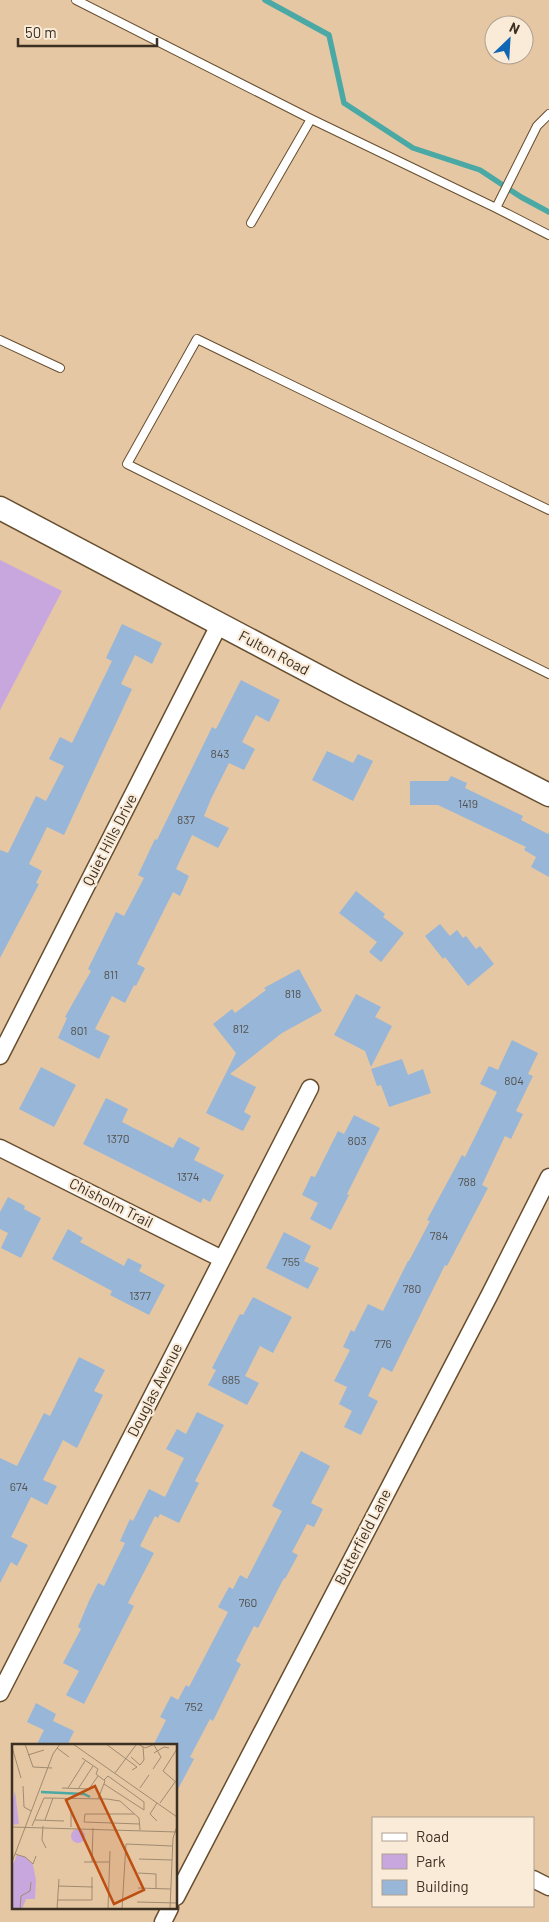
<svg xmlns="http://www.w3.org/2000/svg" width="549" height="1922" font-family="Barlow,sans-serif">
  <rect width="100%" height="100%" fill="#e5c7a4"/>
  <path fill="#c8a6de" d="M 0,560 L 62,591 L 0,710 Z"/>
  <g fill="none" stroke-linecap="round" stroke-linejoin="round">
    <path stroke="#4aa8a5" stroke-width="5.5" d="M 265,0 L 329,35 L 344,103 L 413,148 L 480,170 L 521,197 L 549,212"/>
  </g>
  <path fill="#98b6d7" d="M 122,624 L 162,643 L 152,664 L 135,655 L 121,684 L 132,689 L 64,835 L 47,827 L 29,864 L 42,871 L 36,883 L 39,884 L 0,958 L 0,850 L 8,853 L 36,796 L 46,801 L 64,766 L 49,759 L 60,737 L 72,743 L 112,661 L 106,658 Z
    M 241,680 L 280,700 L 269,722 L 256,715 L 242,742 L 255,749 L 244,770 L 229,763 L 211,799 L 204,816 L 229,828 L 218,848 L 192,835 L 176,869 L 189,876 L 180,896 L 173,892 L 137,964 L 145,968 L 136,986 L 134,985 L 125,1003 L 112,996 L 95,1029 L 110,1036 L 99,1059 L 58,1038 L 67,1018 L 65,1017 L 91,971 L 88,969 L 116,912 L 124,916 L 144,878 L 138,875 L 155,839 L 157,840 L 212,727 L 216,729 Z
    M 327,751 L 353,763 L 358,754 L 373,761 L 353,801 L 312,780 Z
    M 451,776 L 467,783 L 465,788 L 523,816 L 521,820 L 548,834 L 549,832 L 549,877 L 531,867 L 536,857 L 524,850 L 526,847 L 438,805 L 410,805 L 410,781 L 448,781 Z
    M 356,891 L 385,914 L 383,917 L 404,933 L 381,962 L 369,952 L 377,942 L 339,913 Z
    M 440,924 L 450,936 L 457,930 L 463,938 L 466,936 L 476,949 L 480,946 L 494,964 L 468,986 L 445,957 L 443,959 L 425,936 Z
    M 299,969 L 322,1011 L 282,1033 L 230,1074 L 256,1087 L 244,1112 L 251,1116 L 243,1131 L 206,1113 L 236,1053 L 213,1024 L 232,1009 L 235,1013 L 266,990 L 264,988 Z
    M 356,994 L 381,1007 L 375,1017 L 392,1026 L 371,1067 L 365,1051 L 334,1035 Z
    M 512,1040 L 538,1053 L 528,1074 L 533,1076 L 516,1111 L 523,1114 L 511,1139 L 505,1136 L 482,1185 L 488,1188 L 447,1266 L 445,1265 L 392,1372 L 382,1367 L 368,1396 L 378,1401 L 361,1435 L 344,1427 L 352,1411 L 339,1404 L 347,1387 L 334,1381 L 350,1350 L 343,1347 L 351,1330 L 354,1332 L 368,1304 L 383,1311 L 408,1261 L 409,1261 L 430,1221 L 427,1220 L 462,1155 L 465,1157 L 497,1092 L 480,1084 L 489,1066 L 498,1070 Z
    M 402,1059 L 408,1075 L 423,1069 L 431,1093 L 389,1107 L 381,1085 L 377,1086 L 371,1069 Z
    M 41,1067 L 76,1085 L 54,1127 L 19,1109 Z
    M 106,1098 L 128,1109 L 122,1122 L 173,1148 L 179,1137 L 200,1148 L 194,1160 L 224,1175 L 210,1202 L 203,1198 L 201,1203 L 83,1144 Z
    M 354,1115 L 380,1128 L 347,1194 L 349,1195 L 331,1230 L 310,1219 L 318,1203 L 302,1195 L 311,1176 L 315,1177 L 338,1131 L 344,1134 Z
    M 8,1197 L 25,1206 L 24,1209 L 41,1218 L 21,1258 L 1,1248 L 8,1233 L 0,1229 L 0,1212 Z
    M 68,1229 L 83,1238 L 80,1242 L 124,1266 L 128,1258 L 142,1265 L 139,1271 L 165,1285 L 149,1315 L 110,1295 L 112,1291 L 52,1259 Z
    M 284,1232 L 311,1246 L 304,1261 L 319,1268 L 308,1289 L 266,1268 Z
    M 253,1297 L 292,1317 L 273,1353 L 260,1346 L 245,1376 L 259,1383 L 247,1405 L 208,1385 L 216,1370 L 212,1368 L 240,1314 L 243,1315 Z
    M 79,1357 L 105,1370 L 94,1391 L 103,1395 L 77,1448 L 63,1440 L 43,1480 L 57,1486 L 47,1505 L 31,1497 L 11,1537 L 28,1545 L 17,1566 L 11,1562 L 0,1583 L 0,1458 L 17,1466 L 44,1413 L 50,1416 Z
    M 197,1412 L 224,1425 L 195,1481 L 199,1483 L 179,1523 L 160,1514 L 158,1518 L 155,1516 L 140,1546 L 154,1553 L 128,1603 L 134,1606 L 84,1704 L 66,1695 L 79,1671 L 63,1663 L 81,1629 L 78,1627 L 89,1601 L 98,1583 L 104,1586 L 125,1543 L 120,1541 L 130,1519 L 133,1521 L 149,1489 L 165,1497 L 184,1458 L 166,1449 L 177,1429 L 186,1434 Z
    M 301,1451 L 330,1466 L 311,1503 L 323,1509 L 314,1527 L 307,1524 L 292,1552 L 298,1555 L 285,1579 L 284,1578 L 258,1628 L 254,1626 L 236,1661 L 241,1664 L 213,1721 L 210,1719 L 190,1757 L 194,1759 L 176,1793 L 176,1746 L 153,1746 L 166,1720 L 160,1717 L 171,1696 L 178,1700 L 186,1685 L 189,1687 L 228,1612 L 218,1607 L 229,1587 L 233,1589 L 240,1575 L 247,1579 L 282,1511 L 272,1506 Z
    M 36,1703 L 56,1714 L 53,1721 L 74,1731 L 67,1746 L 36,1746 L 44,1730 L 27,1722 Z"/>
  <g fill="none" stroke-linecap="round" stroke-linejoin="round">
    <defs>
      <path id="lane" d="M 76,0 L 311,119 L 496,208 L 549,235
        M 496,208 L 537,126 L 549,114
        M 251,223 L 311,119
        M 0,340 L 60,368
        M 549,510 L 197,339 L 127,464 L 549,674"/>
      <path id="street" d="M 0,1056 L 219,625
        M 0,1148 L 222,1259
        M 0,1693 L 310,1088
        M 533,1879 L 549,1887
        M 176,1897 L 490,1294 L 549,1177
        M 163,1922 L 170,1908"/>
      <path id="secondary" d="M 0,508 L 350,693 L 549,795"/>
    </defs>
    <use href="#lane" stroke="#674e2e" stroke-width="10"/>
    <use href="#street" stroke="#674e2e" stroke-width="19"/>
    <use href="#secondary" stroke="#674e2e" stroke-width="25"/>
    <use href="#lane" stroke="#fff" stroke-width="8"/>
    <use href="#street" stroke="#fff" stroke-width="16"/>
    <use href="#secondary" stroke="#fff" stroke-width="22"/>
  </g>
  <g text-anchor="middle" stroke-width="4.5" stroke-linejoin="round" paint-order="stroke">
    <g font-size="12" fill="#53524f">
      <text x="220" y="758">843</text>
      <text x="468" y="808">1419</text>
      <text x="186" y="824">837</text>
      <text x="111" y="979">811</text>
      <text x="293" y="998">818</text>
      <text x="241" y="1033">812</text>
      <text x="79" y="1035">801</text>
      <text x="514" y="1085">804</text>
      <text x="118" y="1143">1370</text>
      <text x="357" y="1145">803</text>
      <text x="188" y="1181">1374</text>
      <text x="467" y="1186">788</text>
      <text x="439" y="1240">784</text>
      <text x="291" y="1266">755</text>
      <text x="412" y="1293">780</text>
      <text x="140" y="1300">1377</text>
      <text x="383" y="1348">776</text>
      <text x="231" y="1384">685</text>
      <text x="19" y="1491">674</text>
      <text x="248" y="1607">760</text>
      <text x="194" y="1711">752</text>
    </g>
    <g font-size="15" fill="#3c3022" stroke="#faebd9">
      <text transform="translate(274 653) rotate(28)" y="5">Fulton Road</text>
      <text transform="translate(110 840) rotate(-63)" y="5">Quiet Hills Drive</text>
      <text transform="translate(111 1203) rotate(27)" y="5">Chisholm Trail</text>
      <text transform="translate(155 1390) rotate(-63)" y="5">Douglas Avenue</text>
      <text transform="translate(363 1537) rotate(-63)" y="5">Butterfield Lane</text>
    </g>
  </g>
  <g transform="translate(12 1744)">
    <rect width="165" height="165" fill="#e5c7a4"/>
    <path d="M 3,47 L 7,80 L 0,81 L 0,60 ZM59 92a7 7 0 1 1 14 0a7 7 0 1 1-14 0ZM 5,111 L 14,113 L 21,121 L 24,136 L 23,155 L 14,155 L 10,165 L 0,165 L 0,123 Z" fill="#c8a6de"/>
    <path fill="none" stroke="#4aa8a5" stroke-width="2.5" d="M 29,48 L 72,50 L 78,53"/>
    <path fill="none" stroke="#a18b70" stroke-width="1" d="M 13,0 L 21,23 L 40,24M 61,0 L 165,73M 94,0 L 125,23 L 120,26M 126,0 L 133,4 L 143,0M 0,3 L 9,34M 45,4 L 57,13M 165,5 L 151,27 L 165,39M 142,9 L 152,3 L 157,4M 16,11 L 32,6M 119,13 L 128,21 L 132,16 L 131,3M 70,14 L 86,25 L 84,30 L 93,37 L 86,55M 141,25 L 149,13 L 142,1M 103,29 L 124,1M 92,36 L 96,32 L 132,58 L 132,66 L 92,40M 11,42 L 12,63 L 19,67M 50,44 L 77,45 L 86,32M 56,44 L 73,17M 128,44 L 137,31M 66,45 L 81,22M 148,59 L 163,38M 59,68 L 59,83M 122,70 L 73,70 L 72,78 L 128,80M 23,76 L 52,77M 33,76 L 41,54M 145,77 L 138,70 L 145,59M 20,82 L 32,54 L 95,55 L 108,57 L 127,74 L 128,86M 31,82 L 30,96 L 34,104M 0,83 L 165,88M 3,110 L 13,113 L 21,120 L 24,112M 127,115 L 160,116M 0,118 L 41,10 L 48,0M 72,118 L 97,118M 80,118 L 81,84M 126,129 L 144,130 L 144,144M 46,142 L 81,143M 126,144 L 159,145M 46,156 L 80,156 L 80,133M 125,158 L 165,159M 8,165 L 9,152 L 18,147 L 19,138M 45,165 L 47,135M 96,165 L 98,107M 110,165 L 114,100 L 160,102M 158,165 L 161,94 L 165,82"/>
    <path fill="#bd4f12" fill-opacity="0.15" stroke="#bd4f12" stroke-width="2.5" d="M 83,42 L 132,146 L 102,160 L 54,56 Z"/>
    <rect width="165" height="165" fill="none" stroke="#3c3022" stroke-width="2.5"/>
  </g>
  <rect x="372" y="1817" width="162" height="90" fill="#faebd9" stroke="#aea090"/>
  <rect x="382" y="1833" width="25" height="8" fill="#ffffff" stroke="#aea090"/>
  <text x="416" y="1842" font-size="15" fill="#3c3022">Road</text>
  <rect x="382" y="1854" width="25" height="15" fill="#c8a6de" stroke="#aea090"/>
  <text x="416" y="1867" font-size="15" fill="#3c3022">Park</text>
  <rect x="382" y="1880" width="25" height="15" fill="#98b6d7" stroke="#aea090"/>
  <text x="416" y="1892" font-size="15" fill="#3c3022">Building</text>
  <g transform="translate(509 40) rotate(25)"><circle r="24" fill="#faebd9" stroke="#aea090"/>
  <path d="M0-4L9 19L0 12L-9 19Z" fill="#0f66b4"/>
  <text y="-8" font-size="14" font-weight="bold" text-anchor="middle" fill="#3c3022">N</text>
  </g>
  <path d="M18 38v8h139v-8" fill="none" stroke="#3c3022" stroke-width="2.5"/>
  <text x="25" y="38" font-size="15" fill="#3c3022" stroke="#faebd9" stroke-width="4" paint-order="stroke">50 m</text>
</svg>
